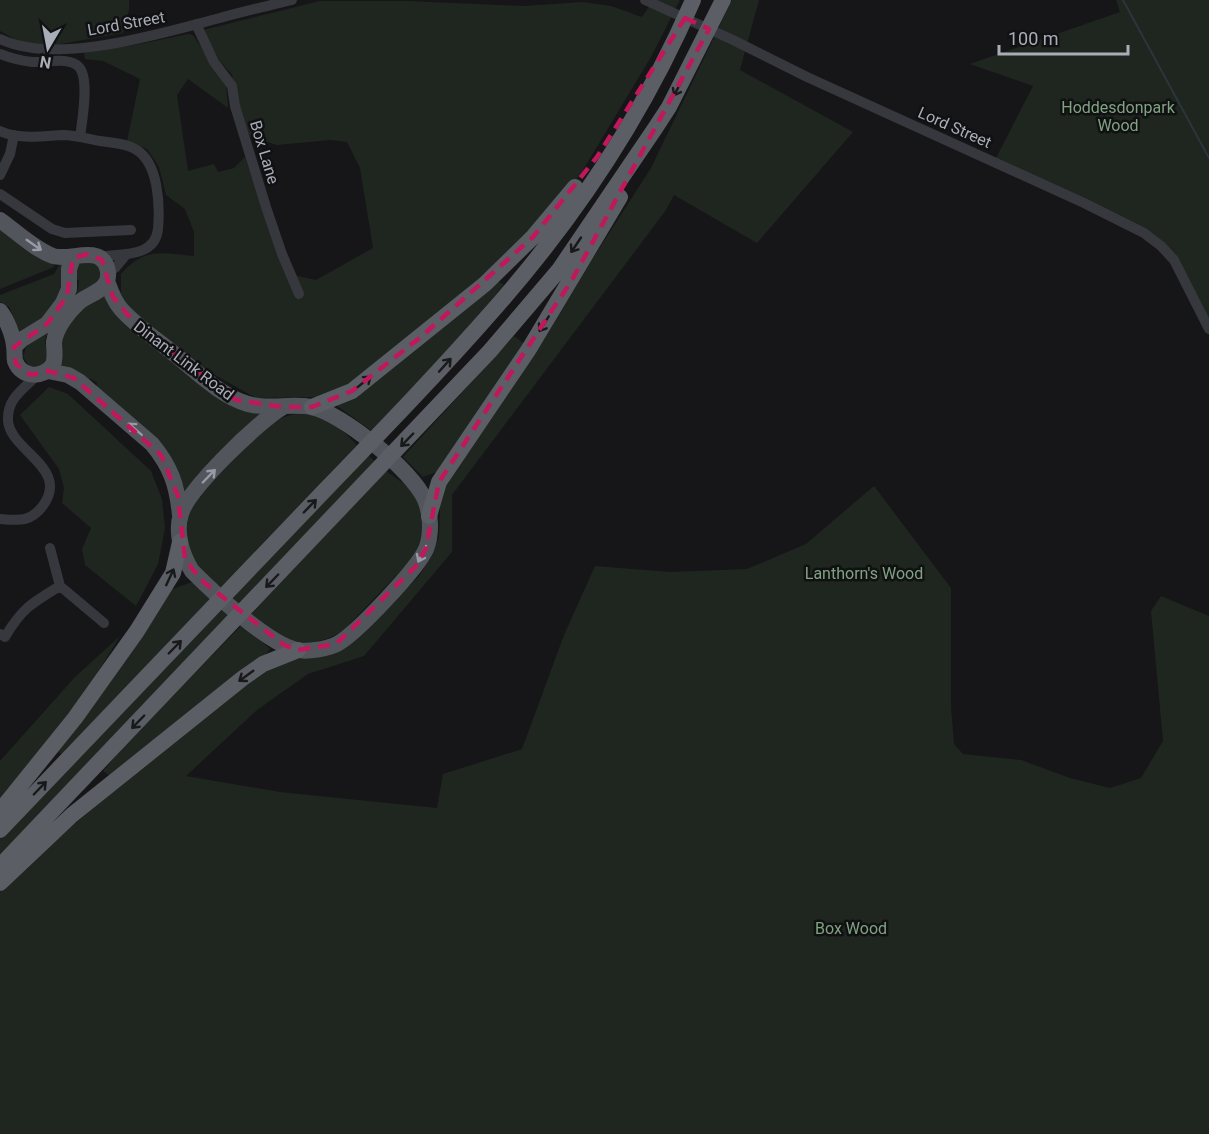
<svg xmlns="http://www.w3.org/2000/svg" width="1209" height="1134" font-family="Roboto,sans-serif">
  <rect width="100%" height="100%" fill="#161618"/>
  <path fill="#1e261f" d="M 0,0 L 129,0 L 129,10 L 123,33 L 49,46 L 18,41 L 0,31 Z
    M 653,0 L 680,0 L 651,57 L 580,175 L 506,260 L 344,392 L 324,397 L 256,398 L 199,366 L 131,312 L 121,294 L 121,274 C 145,247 161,253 194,256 L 194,232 L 185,209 L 166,195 L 159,167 L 147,149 L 127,141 L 140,79 L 103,61 L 85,59 L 84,52 L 135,45 L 188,34 L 193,35 L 226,84 L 228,108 L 188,79 L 177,95 L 188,171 L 214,164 L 218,172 L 234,168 L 245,157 L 278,256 L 294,275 L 316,280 L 373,248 L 360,168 L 347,142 L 330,140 L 277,145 L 251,137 L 245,128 L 237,105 L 232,75 L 219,60 L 203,30 L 320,1 L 408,1 L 524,6 L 583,2 L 611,6 L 642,17 Z
    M 732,0 L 759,0 L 740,70 L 853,132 L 757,243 L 674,195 L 666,210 L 452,495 L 452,552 L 364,656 L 308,674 L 257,710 L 186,776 L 280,792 L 437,808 L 443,774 L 522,749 L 564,635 L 595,566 L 670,572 L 747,569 L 806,544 L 874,486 L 951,588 L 951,707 L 954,744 L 963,754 L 1021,760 L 1070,778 L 1110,788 L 1141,778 L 1163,741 L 1151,611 L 1161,596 L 1209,616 L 1209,1134 L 0,1134 L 0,892 C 85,810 179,738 271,666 L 290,660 L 338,651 L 357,639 L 419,576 L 431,557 L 439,536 L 440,506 L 443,491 L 651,168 Z
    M 1116,0 L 1209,0 L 1209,330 L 1166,248 L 995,160 L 1033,86 L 970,64 L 1120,12 Z
    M 0,227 L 55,262 L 54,267 L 0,289 Z
    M 81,262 L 96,263 L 101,272 L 98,281 L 79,296 L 76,292 L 78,290 L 79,281 L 75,277 L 77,266 Z
    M 60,263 L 65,263 L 64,288 L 47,318 L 19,335 C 16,330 11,309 9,307 C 6,305 3,304 0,302 L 0,295 L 54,274 Z
    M 498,281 L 504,285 L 446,353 L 372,431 L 337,406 Z
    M 105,294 L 112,307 L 264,411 L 183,495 L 178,476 L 96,390 L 97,383 L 91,379 L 84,379 L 58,366 L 60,340 L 76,313 Z
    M 47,331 L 49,334 L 46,336 L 45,344 L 48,348 L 48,361 L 40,367 L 29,366 L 23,357 L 26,347 Z
    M 514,336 L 525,344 L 442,470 L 423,477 L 403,457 Z
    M 49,387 L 68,394 L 151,471 L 162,499 L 165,528 L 158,564 L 136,606 L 85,565 L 82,549 L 91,528 L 62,503 L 64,488 L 59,469 L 20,415 Z
    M 295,414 C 327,414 336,424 357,445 L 221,587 C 214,582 205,577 200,570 C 183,549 182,518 199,497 C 209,484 222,472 233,460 C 252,441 268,419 295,414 Z
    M 368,455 L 377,463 L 240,605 L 232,597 Z
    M 386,471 L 410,488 L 422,512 L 422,535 L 415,556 L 345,629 C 327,642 302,648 282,637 C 271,632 261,621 251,614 Z
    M 192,582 L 211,598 L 62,755 L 58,751 L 170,590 Z
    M 222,607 L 231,614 L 0,855 L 0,839 Z
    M 243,624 L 270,649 L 260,660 L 110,776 L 103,771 L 135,733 Z
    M 120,636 L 71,717 L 0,807 L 0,761 L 75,677 Z"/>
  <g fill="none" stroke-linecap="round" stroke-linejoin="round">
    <path stroke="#2c353c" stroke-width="2" d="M 1123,0 L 1209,158"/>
    <path stroke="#37383d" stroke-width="10" d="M 645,0 L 733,40 L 807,77 L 1084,203 L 1144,233 L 1161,246 L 1174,260 L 1209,329
      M 196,24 L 214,62 L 232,86 L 235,106 L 266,207 L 282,254 L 299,294
      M 0,39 C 58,66 161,33 220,18 C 244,11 268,6 292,0
      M 0,54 C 10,58 21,61 32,62 C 45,63 69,56 79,67 C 90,79 82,121 80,137
      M 0,131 C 20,140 42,136 63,135 C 75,135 88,139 100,141 C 111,143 125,143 135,149 C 159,162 160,206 158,229 C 155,259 118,253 98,257
      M 0,175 L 10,154 L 14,135
      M 0,194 L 52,229 L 65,233 L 131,230
      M 108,272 L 115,268 L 125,256
      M 0,519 C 18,520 29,523 42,507 C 72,468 9,451 8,420 C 7,398 24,389 37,375
      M 50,548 L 60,586
      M 0,634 L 5,637 C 22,608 32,603 60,586 L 104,623"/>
    <path stroke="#53555c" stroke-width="16" d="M 0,220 C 17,232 34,249 53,256 C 71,262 103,242 108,272 C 110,291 89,293 78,303 C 68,312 56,328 54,342 C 54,350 56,357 53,365 C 43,378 22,379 15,361 C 14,356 15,351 14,346 C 13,335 7,320 0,311
      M 107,281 C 111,292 114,301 121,309 C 136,326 156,339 173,353 C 195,370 220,396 248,404 C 269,410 290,403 311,407 C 341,412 413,471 425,500 C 431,514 432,534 426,549 C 418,568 356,634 337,644 C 327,649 308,652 297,650 C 268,644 214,593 192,571 C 182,555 175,533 181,514 C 188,489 260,420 283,407
      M 14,347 L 21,340 L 47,324 L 63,303 L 69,289 L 69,269 L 73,258
      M 48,371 L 68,375 L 80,382 L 152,444 C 171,467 177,485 180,515"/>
    <path stroke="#5b5e65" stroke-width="16" d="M 312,407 L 352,391 L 485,284 L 533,237 L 575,187
      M 429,516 L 439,482 L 529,349 L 620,197
      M 0,811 L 75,718 L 137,631 L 173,573 L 180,542
      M 0,830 C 108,717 217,604 325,490 C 383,430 441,370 496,307 C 576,216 645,111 693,0
      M 0,866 L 490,351 L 559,270 L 656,127 L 669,107 L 723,0
      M 0,883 L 72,815 L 243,678 L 263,664 L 298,650"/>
  </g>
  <defs><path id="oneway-shaft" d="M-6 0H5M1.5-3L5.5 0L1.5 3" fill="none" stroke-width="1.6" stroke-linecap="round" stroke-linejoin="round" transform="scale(1.5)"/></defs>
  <g stroke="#18191b">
    <use href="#oneway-shaft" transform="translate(678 88) rotate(118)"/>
    <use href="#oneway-shaft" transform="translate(576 245) rotate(124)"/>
    <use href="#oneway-shaft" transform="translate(544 324) rotate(122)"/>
    <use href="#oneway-shaft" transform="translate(445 365) rotate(-48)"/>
    <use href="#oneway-shaft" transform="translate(364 382) rotate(-39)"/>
    <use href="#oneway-shaft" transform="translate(407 440) rotate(134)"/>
    <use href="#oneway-shaft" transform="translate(310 506) rotate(-46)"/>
    <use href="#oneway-shaft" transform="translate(170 577) rotate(-65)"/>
    <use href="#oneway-shaft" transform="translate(272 581) rotate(134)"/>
    <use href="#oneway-shaft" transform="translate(175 647) rotate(-46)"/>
    <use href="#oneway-shaft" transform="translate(246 676) rotate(144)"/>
    <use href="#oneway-shaft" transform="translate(138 722) rotate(134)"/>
    <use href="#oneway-shaft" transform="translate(40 788) rotate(-46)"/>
  </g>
  <g stroke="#979ba6">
    <use href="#oneway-shaft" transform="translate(34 245) rotate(35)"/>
    <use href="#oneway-shaft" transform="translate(135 429) rotate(-139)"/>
    <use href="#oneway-shaft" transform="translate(209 476) rotate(-46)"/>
    <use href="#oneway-shaft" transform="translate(422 554) rotate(116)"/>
  </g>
  <path fill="none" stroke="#c2185b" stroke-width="4.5" stroke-dasharray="12 8" stroke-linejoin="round" d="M 685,18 L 709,29 L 572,280 L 439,482 L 426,548 L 416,566 L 336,644 L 298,650 L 284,645 L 201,580 L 185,559 L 178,496 L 161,455 L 74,378 L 48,371 L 31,375 L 16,364 L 14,347 L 47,324 L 67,296 L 73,258 L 88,254 L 102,260 L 113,297 L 133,321 L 236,400 L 283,407 L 312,407 L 352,391 L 422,336 L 533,237 L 597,157 Z"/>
  <g text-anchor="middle" stroke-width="5" stroke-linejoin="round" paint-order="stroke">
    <g font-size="16" fill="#a8adb8" stroke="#111113">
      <text transform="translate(126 23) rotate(-10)" y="6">Lord Street</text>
      <text transform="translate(955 127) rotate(24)" y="6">Lord Street</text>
      <text transform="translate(265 152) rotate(73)" y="6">Box Lane</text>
      <text transform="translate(184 360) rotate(37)" y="6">Dinant Link Road</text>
    </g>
    <g font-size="16" fill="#7fa381" stroke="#111113">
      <text x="1118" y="113">Hoddesdonpark<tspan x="1118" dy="18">Wood</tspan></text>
      <text x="864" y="579">Lanthorn's Wood</text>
      <text x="851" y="934">Box Wood</text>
    </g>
  </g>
  <g transform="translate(48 48) rotate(190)" stroke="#111113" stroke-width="4.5" paint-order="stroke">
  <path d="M0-4.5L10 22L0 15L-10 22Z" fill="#a8adb8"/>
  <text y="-9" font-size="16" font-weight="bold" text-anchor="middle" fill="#a8adb8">N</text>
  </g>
  <path d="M999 45v9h129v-9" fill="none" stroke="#a8adb8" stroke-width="3"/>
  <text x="1008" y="45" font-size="18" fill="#a8adb8" stroke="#111113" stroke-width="4.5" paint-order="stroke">100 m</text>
</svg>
